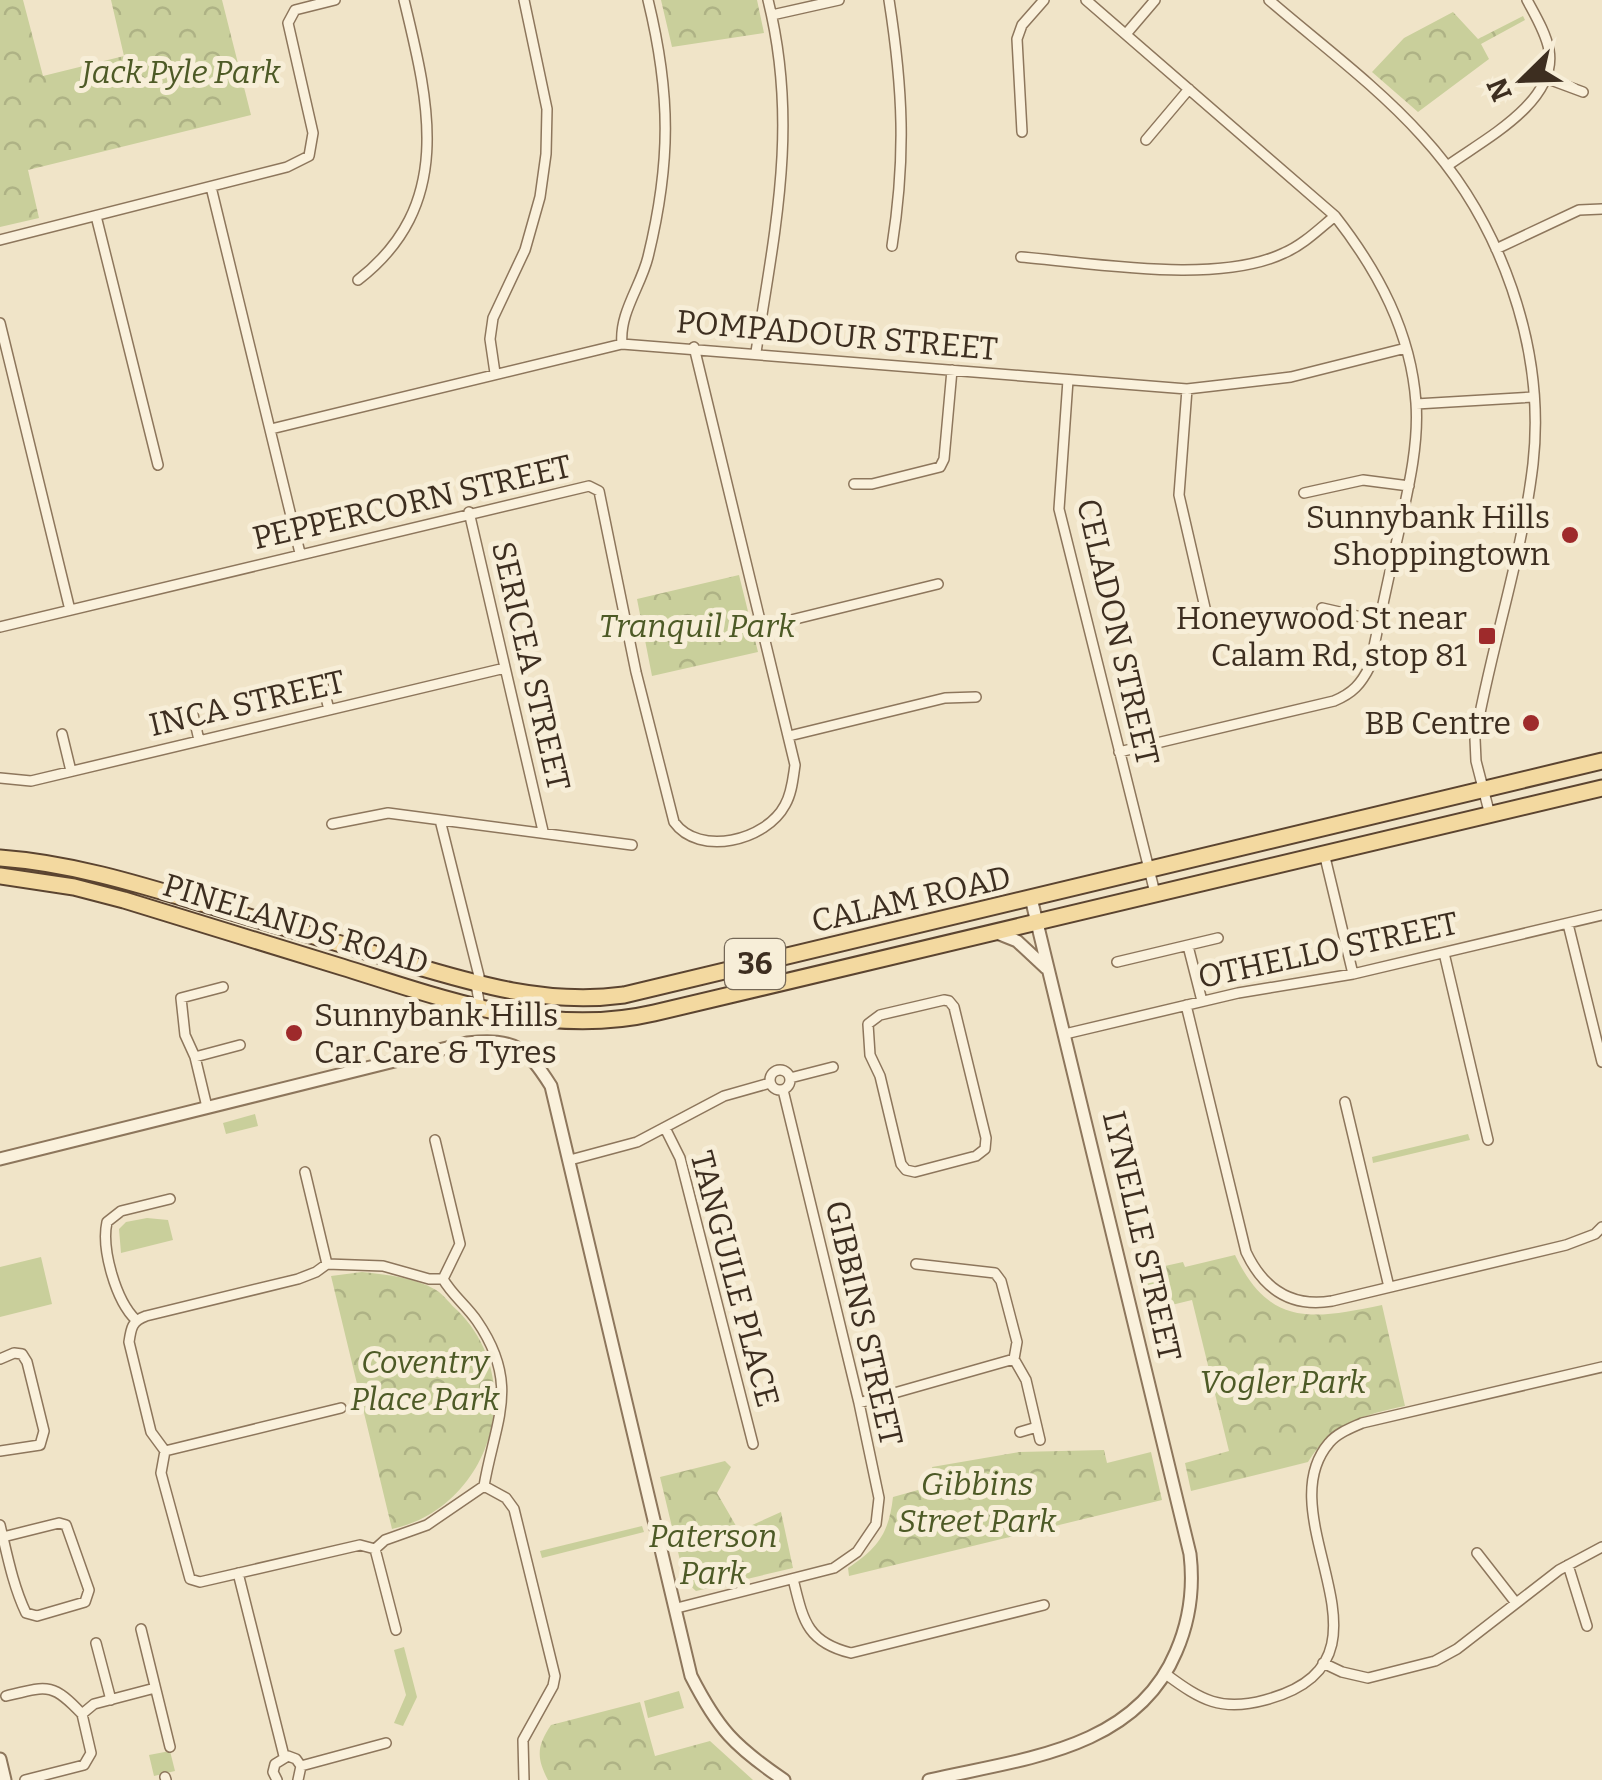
<svg xmlns="http://www.w3.org/2000/svg" width="1602" height="1780" font-family="Bitter,serif">
  <defs>
    <pattern id="park-crowns" width="20" height="18" patternUnits="userSpaceOnUse" patternTransform="scale(2.5)"><rect width="20" height="18" fill="#c9cf9b"/><path d="M2 6a3 3 0 1 1 6 0M12 15a3 3 0 1 1 6 0" fill="none" stroke="#aeb285"/></pattern>
  </defs>
  <rect width="100%" height="100%" fill="#f0e4c8"/>
  <path fill="#c9cf9b" d="M 255,1114 L 258,1126 L 226,1134 L 223,1123 Z
    M 1468,1134 L 1470,1140 L 1373,1163 L 1372,1157 Z
    M 147,1218 L 168,1220 L 173,1240 L 121,1253 L 119,1229 L 126,1222 Z
    M 41,1257 L 52,1304 L 0,1317 L 0,1267 Z
    M 642,1526 L 644,1532 L 542,1558 L 540,1551 Z
    M 404,1647 L 417,1697 L 403,1726 L 394,1723 L 406,1695 L 394,1650 Z
    M 679,1691 L 684,1708 L 648,1718 L 644,1701 Z
    M 170,1751 L 175,1771 L 154,1776 L 149,1755 Z"/>
  <path fill="url(#park-crowns)" d="M 0,0 L 23,0 L 43,76 L 124,56 L 111,0 L 222,0 L 251,115 L 28,170 L 39,218 L 0,227 Z
    M 757,0 L 764,33 L 672,47 L 661,0 Z
    M 1453,12 L 1478,39 L 1523,16 L 1525,20 L 1481,44 L 1489,59 L 1418,112 L 1372,72 L 1404,38 Z
    M 739,575 L 758,652 L 652,676 L 637,599 Z
    M 1235,1255 C 1270,1328 1313,1319 1382,1305 L 1405,1406 C 1365,1414 1331,1424 1308,1462 L 1191,1491 L 1185,1463 L 1229,1451 L 1192,1300 L 1147,1311 L 1138,1272 L 1183,1262 L 1185,1267 Z
    M 362,1272 C 387,1275 414,1277 436,1290 C 444,1295 451,1305 458,1311 C 530,1383 489,1508 392,1529 L 331,1276 Z
    M 1104,1450 L 1107,1463 L 1151,1452 L 1162,1500 L 849,1576 L 848,1568 C 878,1548 889,1533 893,1497 L 936,1485 L 932,1467 L 1019,1452 Z
    M 725,1461 L 731,1467 L 717,1493 L 739,1531 L 781,1512 L 793,1568 L 696,1591 L 685,1581 L 660,1477 Z
    M 640,1702 L 655,1756 L 710,1741 L 753,1780 L 548,1780 C 536,1757 537,1746 551,1725 Z"/>
  <g fill="none" stroke-linecap="round" stroke-linejoin="round">
    <defs>
      <path id="minor" d="M 889,0 C 903,89 906,157 892,246
        M 1086,0 L 1335,216 C 1378,271 1411,332 1416,403 C 1419,445 1408,490 1399,531 C 1389,576 1379,621 1370,666 C 1361,684 1353,693 1334,701 L 1119,752
        M 1269,0 C 1320,44 1377,86 1422,136 C 1501,222 1546,348 1533,464 C 1522,557 1491,647 1475,739 L 1476,761 L 1490,815
        M 772,15 L 839,0
        M 1126,34 L 1155,0
        M 1548,79 L 1583,92
        M 1022,132 L 1017,39 L 1022,25 L 1044,0
        M 1146,140 L 1189,89
        M 1447,166 C 1483,140 1558,102 1549,50 C 1546,33 1535,15 1527,0
        M 211,187 L 300,553
        M 96,216 L 158,465
        M 0,240 L 287,167 L 309,156 L 313,133 L 288,23 L 295,10 L 335,0
        M 1496,249 L 1579,210 L 1602,209
        M 1021,257 C 1095,263 1217,285 1284,253 C 1303,245 1319,229 1335,216
        M 358,280 C 455,205 429,103 404,0
        M 0,323 L 70,610
        M 622,344 C 619,313 641,286 648,257 C 671,163 671,94 648,0
        M 756,352 C 775,229 799,124 768,0
        M 495,373 L 490,339 L 493,318 L 525,250 L 540,197 L 546,154 L 547,109 L 524,0
        M 1068,380 L 1059,509 L 1155,893
        M 1187,389 L 1179,495 L 1206,612
        M 1416,404 L 1533,397
        M 271,429 L 622,344 L 1187,389 L 1291,377 L 1406,348
        M 854,484 L 872,484 L 940,467 L 944,459 L 952,370
        M 1304,493 L 1363,480 L 1409,486
        M 469,512 L 543,831
        M 1322,608 L 1379,621
        M 0,627 L 589,486 L 599,491 L 636,672 L 674,822 C 699,857 766,841 785,805 C 792,793 793,778 795,765 L 694,347
        M 763,627 L 938,584
        M 321,677 L 329,710
        M 192,710 L 199,740
        M 62,734 L 71,771
        M 789,736 L 945,698 L 976,697
        M 0,778 L 31,781 L 505,668
        M 440,820 L 479,976 L 476,984 L 480,1007
        M 332,824 L 388,813 L 632,845
        M 1324,853 L 1353,974
        M 1568,924 L 1602,1062
        M 1188,946 L 1202,1001
        M 1444,953 L 1488,1140
        M 1117,962 L 1218,938
        M 944,1000 L 949,1001 L 954,1007 L 986,1138 L 985,1149 L 976,1156 L 915,1172 L 906,1170 L 901,1164 L 880,1076 L 870,1055 L 868,1024 L 880,1015 Z
        M 1186,1005 L 1246,1252 C 1263,1288 1290,1308 1332,1301 L 1566,1245 L 1595,1234 L 1602,1227
        M 1065,1034 L 1238,993 L 1353,974 L 1602,915
        M 195,1057 L 240,1045
        M770 1080a10 10 0 1 1 20 0a10 10 0 1 1-20 0Z
        M 790,1078 L 833,1067
        M 1345,1102 L 1389,1287
        M 207,1107 L 195,1057 L 185,1035 L 181,998 L 223,987
        M 665,1128 L 680,1158 L 753,1444
        M 435,1140 L 460,1244 L 443,1279
        M 570,1160 L 637,1142 L 724,1096 L 770,1083
        M 305,1172 L 327,1264
        M 327,1264 L 383,1266 L 429,1279 L 443,1279 C 452,1295 467,1306 477,1321 C 521,1385 495,1421 484,1486 L 427,1525 L 385,1540 L 375,1549 L 360,1545 L 200,1582 L 190,1579 L 161,1473 L 165,1451 L 151,1432 L 129,1342 C 131,1328 132,1321 146,1316 L 298,1279 L 316,1272 Z
        M 136,1320 C 116,1301 101,1249 107,1222 L 121,1211 L 170,1199
        M 0,1359 L 14,1353 L 22,1354 L 27,1362 L 44,1431 L 40,1445 L 0,1451
        M 1014,1359 L 1026,1380 L 1040,1440
        M 859,1403 L 1014,1359 L 1017,1342 L 1001,1281 L 995,1273 L 916,1264
        M 1020,1432 L 1037,1427
        M 165,1451 L 341,1408
        M 484,1486 L 506,1498 L 514,1509 L 555,1676 L 553,1686 L 523,1740 L 524,1780
        M 0,1525 C 7,1554 13,1586 26,1613 L 37,1616 L 85,1602 L 89,1590 L 66,1525 L 59,1523 L 3,1537
        M 375,1549 L 396,1630
        M 1477,1553 L 1516,1603
        M 1568,1565 L 1587,1626
        M 238,1573 L 284,1756
        M 793,1579 C 803,1619 806,1642 851,1653 L 1044,1605
        M 677,1608 L 834,1568 L 857,1552 L 876,1524 L 879,1498 L 859,1403 L 783,1090
        M 141,1629 L 170,1747
        M 96,1643 L 111,1700
        M 1323,1663 L 1342,1672 L 1368,1678 L 1435,1661 L 1457,1649 L 1559,1570 L 1602,1547
        M 1167,1675 C 1201,1700 1221,1712 1265,1700 C 1414,1661 1264,1519 1329,1443 C 1337,1433 1351,1428 1362,1423 L 1602,1367
        M 6,1696 C 47,1686 52,1682 82,1714
        M 301,1766 L 386,1743
        M 165,1777 L 166,1780
        M 25,1780 L 84,1765 L 91,1753 L 82,1714 L 94,1704 L 155,1688
        M 277,1780 L 273,1772 L 275,1764 L 288,1756 L 296,1759 L 301,1766 L 298,1780"/>
      <path id="tertiary" d="M 997,933 L 1017,941 L 1046,968
        M 0,1159 L 467,1043 C 515,1038 527,1048 551,1086 L 691,1676 C 718,1729 734,1746 784,1780
        M 0,1759 L 5,1780
        M 929,1780 C 1021,1759 1135,1750 1176,1652 C 1190,1620 1194,1588 1190,1554 L 1031,898"/>
      <path id="primary" d="M 0,858 C 69,863 135,883 201,903 C 265,922 328,940 392,959 C 469,982 543,1006 624,995 L 1602,761
        M 0,876 L 74,887 L 124,900 C 197,922 269,945 342,967 C 445,999 546,1038 654,1013 L 1602,788"/>
    </defs>
    <use href="#minor" stroke="#8d765c" stroke-width="12"/>
    <use href="#tertiary" stroke="#8d765c" stroke-width="15"/>
    <use href="#primary" stroke="#5b4430" stroke-width="19"/>
    <use href="#minor" stroke="#faf1dc" stroke-width="9"/>
    <use href="#tertiary" stroke="#faf1dc" stroke-width="11"/>
    <use href="#primary" stroke="#f3d9a0" stroke-width="15"/>
  </g>
  <g fill="#9e2a2b" stroke="#f7eed8" stroke-width="4">
    <circle cx="1570" cy="535" r="10"/>
    <rect x="1477" y="626" width="20" height="20" rx="5"/>
    <circle cx="1531" cy="723" r="10"/>
    <circle cx="294" cy="1033" r="10"/>
  </g>
  <g text-anchor="middle" stroke-width="10" stroke-linejoin="round" paint-order="stroke">
    <rect fill="#f7eed8" stroke="#756857" stroke-width="2.5" x="725" y="939" width="60" height="50" rx="8"/>
    <g font-size="30" font-weight="bold" fill="#3d2e20">
      <text x="755" y="974">36</text>
    </g>
    <g font-size="32" font-style="italic" fill="#4d5a26" stroke="#f7eed8">
      <text x="181" y="83">Jack Pyle Park</text>
      <text x="697" y="637">Tranquil Park</text>
      <text x="425" y="1373">Coventry<tspan x="425" dy="37">Place Park</tspan></text>
      <text x="1283" y="1393">Vogler Park</text>
      <text x="977" y="1495">Gibbins<tspan x="977" dy="37">Street Park</tspan></text>
      <text x="713" y="1547">Paterson<tspan x="713" dy="37">Park</tspan></text>
    </g>
    <g font-size="32" fill="#3d2e20" stroke="#f7eed8">
      <text transform="translate(837 335) rotate(5)" y="11">POMPADOUR STREET</text>
      <text transform="translate(412 502) rotate(-13)" y="11">PEPPERCORN STREET</text>
      <text transform="translate(1118 632) rotate(77)" y="11">CELADON STREET</text>
      <text transform="translate(531 666) rotate(77)" y="11">SERICEA STREET</text>
      <text transform="translate(247 703) rotate(-13)" y="11">INCA STREET</text>
      <text transform="translate(911 899) rotate(-13)" y="11">CALAM ROAD</text>
      <text transform="translate(296 924) rotate(17)" y="11">PINELANDS ROAD</text>
      <text transform="translate(1328 950) rotate(-12)" y="11">OTHELLO STREET</text>
      <text transform="translate(1142 1236) rotate(77)" y="11">LYNELLE STREET</text>
      <text transform="translate(735 1279) rotate(75)" y="11">TANGUILE PLACE</text>
      <text transform="translate(864 1323) rotate(77)" y="11">GIBBINS STREET</text>
    </g>
    <g font-size="32" fill="#3d2e20" stroke="#f7eed8" text-anchor="end">
      <text x="1550" y="528">Sunnybank Hills<tspan x="1550" dy="37">Shoppingtown</tspan></text>
      <text x="1467" y="629">Honeywood St near<tspan x="1467" dy="37">Calam Rd, stop 81</tspan></text>
      <text x="1511" y="734">BB Centre</text>
      <text x="314" y="1026" text-anchor="start">Sunnybank Hills<tspan x="314" dy="37">Car Care &amp; Tyres</tspan></text>
    </g>
  </g>
  <g transform="translate(1522 80) rotate(247)" stroke="#f7eed8" stroke-width="8" paint-order="stroke">
  <path d="M0-8L18 38L0 25L-18 38Z" fill="#3d2e20"/>
  <text y="-15" font-size="28" font-weight="bold" text-anchor="middle" fill="#3d2e20">N</text>
  </g>
</svg>
